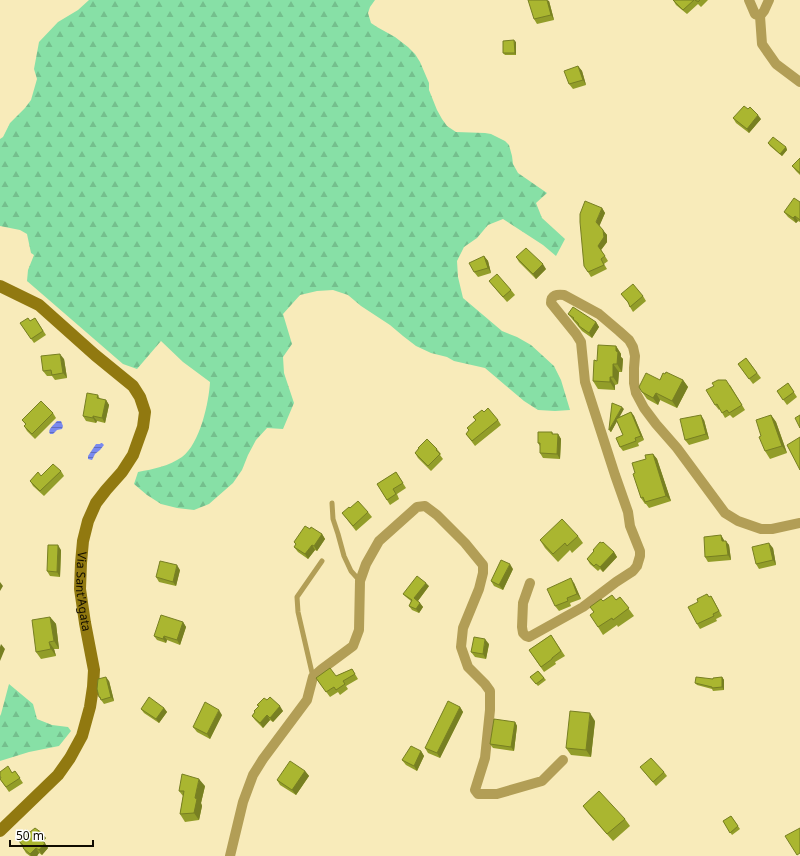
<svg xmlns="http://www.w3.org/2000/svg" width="800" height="856" font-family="'Noto Sans',sans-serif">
  <defs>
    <pattern id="forest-firs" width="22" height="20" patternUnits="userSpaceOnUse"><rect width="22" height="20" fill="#87e0a6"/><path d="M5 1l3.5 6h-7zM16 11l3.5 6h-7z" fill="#74bf8d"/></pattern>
    <pattern id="water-rules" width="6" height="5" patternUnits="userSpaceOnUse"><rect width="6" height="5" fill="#7989ef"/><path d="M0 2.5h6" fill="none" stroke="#626ebf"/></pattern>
  </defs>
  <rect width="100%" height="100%" fill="#f8ebba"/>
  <path fill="url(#forest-firs)" d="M 89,0 L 375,0 L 370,7 L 368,13 L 371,23 L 377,27 L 395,37 L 408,47 L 415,54 L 420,62 L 429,83 L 429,90 L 437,110 L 442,119 L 447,126 L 456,132 L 485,133 L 491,134 L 505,141 L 509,145 L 512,156 L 513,164 L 518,173 L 547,193 L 536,203 L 542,218 L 565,239 L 556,256 L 543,245 L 503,219 L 488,225 L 477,238 L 464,247 L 457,261 L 458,277 L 463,298 L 502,331 L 517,337 L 531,345 L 554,366 L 561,380 L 570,410 L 555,411 L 538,410 L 524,401 L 485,368 L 454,361 L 447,357 L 431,353 L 416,346 L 403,336 L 390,325 L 361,306 L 348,295 L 333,290 L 317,291 L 300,295 L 283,314 L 292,344 L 283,357 L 284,373 L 294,403 L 283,429 L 267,428 L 256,440 L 248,455 L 242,470 L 233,483 L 209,504 L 194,510 L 177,508 L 161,504 L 147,495 L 134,484 L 138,472 C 154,469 169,466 182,457 C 200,444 209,402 210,382 L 183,362 L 161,341 L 137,369 L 123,364 L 27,281 L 28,270 L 34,255 L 31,253 L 27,234 L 20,230 L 0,226 L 0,139 L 3,137 L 10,123 L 25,108 L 31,100 L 37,79 L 34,69 L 39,42 L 58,22 L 78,10 Z
    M 9,684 L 33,704 L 37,719 L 52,725 L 68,727 L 71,731 L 59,746 L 29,752 L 0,761 L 0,716 L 1,714 Z"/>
  <path fill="url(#water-rules)" d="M 57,421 L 61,421 L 63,426 L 62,429 L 57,430 L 53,434 L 50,434 C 47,429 54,425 57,421 Z
    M 101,443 L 102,443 L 104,445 L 100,450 L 95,454 L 92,460 L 88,459 L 88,456 L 96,444 L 100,444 Z"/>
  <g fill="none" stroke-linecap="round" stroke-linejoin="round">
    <path stroke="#b29e56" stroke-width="5" d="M 332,503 L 333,519 L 338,534 L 344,556 L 351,571 L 360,581
      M 313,677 L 298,612 L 297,597 L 322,561"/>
    <path stroke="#b29e56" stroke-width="10" d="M 749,0 L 755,14 L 760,16 L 764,11 L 769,0
      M 760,16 L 762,44 L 776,64 L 800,82
      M 530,583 L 523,603 L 522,627 L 523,633 L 526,636 L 529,637 L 583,607 L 616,582 L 633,571 L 637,566 L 640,556 L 640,551 L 630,526 L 628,512 L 615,475 L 585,382 L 581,342 L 576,334 L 551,303 C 551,295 557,294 564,295 L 599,314 L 619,331 L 629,340 L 633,347 L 635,356 L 634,368 L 634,383 L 636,393 L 644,408 L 656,424 L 677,448 L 725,513 L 738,521 L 761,529 L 772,529 L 800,523
      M 230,856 L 243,802 L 253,775 L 263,759 L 307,700 L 313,677 L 322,669 L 353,646 L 359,630 L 360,581 L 366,564 L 379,541 L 417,507 L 425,506 L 437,515 L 465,543 L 483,565 L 483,573 L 479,589 L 463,628 L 461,647 L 468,667 L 485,684 L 490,691 L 490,710 L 485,758 L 475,790 L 478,794 L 497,794 L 542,781 L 563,760"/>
    <path stroke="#917910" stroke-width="12" id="s1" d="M 0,286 L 39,305 L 95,355 L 133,386 L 140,397 L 145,412 L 143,427 L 133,455 L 122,472 L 106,490 L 96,503 L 88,521 L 83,541 L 81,563 L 80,589 L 85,623 L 94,670 L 93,687 L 90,707 L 82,736 L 70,758 L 58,775 L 0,831"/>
  </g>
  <path fill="#929d29" d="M 673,0 L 708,0 L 701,7 L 698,4 L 687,14 L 676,5 Z
    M 549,1 L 554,20 L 537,24 L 534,19 Z
    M 516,42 L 516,55 L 505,55 L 503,53 Z
    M 578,66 L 582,71 L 586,85 L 573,89 L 569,84 Z
    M 733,118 L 761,119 L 749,133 L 736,123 Z
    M 768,143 L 786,147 L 787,150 L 782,156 L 770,146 Z
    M 800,158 L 800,175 L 796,171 L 792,166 Z
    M 800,202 L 800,222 L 798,221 L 796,223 L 788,217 L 784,212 Z
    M 602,208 L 605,213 L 599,226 L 607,235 L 607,242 L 601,250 L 608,261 L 604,264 L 607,269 L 591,277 L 588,272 Z
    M 484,256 L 488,261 L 491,273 L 478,277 L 474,272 Z
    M 516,257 L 546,269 L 536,279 L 519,262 Z
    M 489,281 L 511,290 L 515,295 L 507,302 L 493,286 Z
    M 621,294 L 643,296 L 646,301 L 633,312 L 630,307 L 629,304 Z
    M 568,314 L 596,322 L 599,327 L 592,338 L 582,331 Z
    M 35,318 L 46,335 L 34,343 L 20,323 L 30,321 Z
    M 616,346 L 621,354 L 621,357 L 623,359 L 622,372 L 619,372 L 618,384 L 615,385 L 615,390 L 598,389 L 593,381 L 597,361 Z
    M 746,358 L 761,378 L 753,384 L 738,364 Z
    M 64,359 L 67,378 L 55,380 L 52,376 L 47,376 L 43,371 Z
    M 665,374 L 683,380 L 688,387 L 677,408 L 660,400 L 658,405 L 647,399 L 642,392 L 660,380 Z
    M 788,383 L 797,397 L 787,405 L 777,391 Z
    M 730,385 L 745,410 L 733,418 L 730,415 L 725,418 L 720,409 L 719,410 L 715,405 Z
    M 98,395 L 100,399 L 106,400 L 109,405 L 105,423 L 97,421 L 96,423 L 86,421 L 83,416 Z
    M 624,409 L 619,417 L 631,412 L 634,416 L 644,440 L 638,443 L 639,446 L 623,451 L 620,447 L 623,435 L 617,421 L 611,432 L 610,432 Z
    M 484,412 L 498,420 L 501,425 L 475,446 L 466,434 L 469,431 L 467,428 L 476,421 L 473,417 Z
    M 53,413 L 56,418 L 35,439 L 27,431 L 24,426 L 26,425 L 22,420 Z
    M 771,415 L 776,422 L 787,453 L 770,459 L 765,451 L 761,436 Z
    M 704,420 L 709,439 L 689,445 L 685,440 Z
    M 552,432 L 553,434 L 558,434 L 561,439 L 560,459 L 543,458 L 540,453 L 540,446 L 538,443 Z
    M 418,448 L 437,449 L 441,454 L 440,455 L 443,459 L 431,471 L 418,458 L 415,453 L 419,449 Z
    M 653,454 L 657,459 L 671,501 L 649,508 L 646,504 L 645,504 L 641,498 L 635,473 L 646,459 Z
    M 61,471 L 64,476 L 44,496 L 33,486 L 30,481 L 41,476 Z
    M 396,472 L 406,488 L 397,494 L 399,499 L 390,505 L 377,484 Z
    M 350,508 L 368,512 L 372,517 L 356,531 L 342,513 Z
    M 310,529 L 322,534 L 325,539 L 317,551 L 315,550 L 308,559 L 298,552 L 294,547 L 296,545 L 294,542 Z
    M 721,535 L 724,541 L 729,545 L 731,560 L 708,562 L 705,557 Z
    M 578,536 L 583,543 L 572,553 L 570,550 L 558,562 L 545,548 L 540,540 Z
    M 773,548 L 776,565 L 759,569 L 756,564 Z
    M 61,550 L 60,577 L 50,576 L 47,571 Z
    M 593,550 L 614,552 L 617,557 L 603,572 L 600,569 L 598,571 L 590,564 L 587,559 L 594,551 Z
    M 513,569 L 503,590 L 494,586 L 491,581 Z
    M 180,570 L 176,586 L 159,582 L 156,577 Z
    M 574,583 L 581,599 L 570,603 L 571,606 L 559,611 L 555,606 Z
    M 429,586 L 418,601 L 423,607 L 419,613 L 412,610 L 409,606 L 411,601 L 406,597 L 403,594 Z
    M 707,594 L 709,597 L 711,596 L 714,601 L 722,616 L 716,619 L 717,621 L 700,629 L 697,624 L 698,602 Z
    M 620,597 L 634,616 L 618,627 L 617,625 L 603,635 L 598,627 L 594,612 L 590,607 L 603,601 L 616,600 Z
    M 50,617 L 56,624 L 59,649 L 54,649 L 56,656 L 41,659 L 36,652 Z
    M 183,622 L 186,627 L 180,645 L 167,640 L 166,643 L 157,640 L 154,636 Z
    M 551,635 L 565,656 L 555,662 L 556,664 L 544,672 L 529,650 Z
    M 489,644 L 486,659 L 475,657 L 471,652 Z
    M 352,669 L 358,679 L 346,686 L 348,689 L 340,695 L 338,692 L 330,697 L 316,678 L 336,676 Z
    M 538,671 L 546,680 L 538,686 L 530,677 Z
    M 722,677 L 724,680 L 724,690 L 713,691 L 712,689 L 697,685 L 695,683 Z
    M 109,681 L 114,701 L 104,704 L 99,697 Z
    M 267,700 L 283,711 L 273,722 L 270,720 L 263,728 L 255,720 L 252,716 L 255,712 L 259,707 L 257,705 Z
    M 460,707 L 463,712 L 440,758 L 428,753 L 425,748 Z
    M 164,708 L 167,712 L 159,723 L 144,713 L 141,709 Z
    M 222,715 L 210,739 L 197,732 L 193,727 Z
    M 595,721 L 591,757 L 571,755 L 566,748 Z
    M 515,722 L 517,726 L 514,751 L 493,748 L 490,744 Z
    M 421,751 L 424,756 L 417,771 L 406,765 L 402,760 Z
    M 640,767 L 664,772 L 667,776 L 656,786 Z
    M 15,771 L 23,783 L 9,792 L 0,779 Z
    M 305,771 L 309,776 L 296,795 L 280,785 L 277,780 Z
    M 205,786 L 201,803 L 202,806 L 199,820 L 185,822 L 180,814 L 183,796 L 179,791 Z
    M 583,806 L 625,819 L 630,826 L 613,841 L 588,813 Z
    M 731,816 L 740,829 L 732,835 L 723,821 Z
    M 30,832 L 46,838 L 43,842 L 48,848 L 42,855 L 39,853 L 37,856 L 30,856 L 26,853 L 23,848 L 23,847 L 21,845 L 18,840 Z"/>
  <path fill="#777f22" d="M 547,0 L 549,1 L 554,20 L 551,15 Z
    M 514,40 L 516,42 L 516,55 L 515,53 Z
    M 578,66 L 582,71 L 586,85 L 583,80 Z
    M 758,115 L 761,119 L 749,133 L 747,129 Z
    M 786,147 L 787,150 L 782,156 L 780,154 Z
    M 602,208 L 605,213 L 599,227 L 596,222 Z
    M 795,216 L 798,221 L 796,223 L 793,218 Z
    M 603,230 L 607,235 L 607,242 L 601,250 L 608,261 L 598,246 Z
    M 484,256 L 488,261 L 491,273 L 488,268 Z
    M 543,264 L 546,269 L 536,279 L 533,274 Z
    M 596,322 L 599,327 L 592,338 L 589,333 Z
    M 616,346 L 621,354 L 621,357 L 623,359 L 622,372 L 617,364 L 616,351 Z
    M 60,354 L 64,359 L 67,378 L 63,373 Z
    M 613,364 L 619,372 L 618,384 L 613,377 Z
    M 610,377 L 615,385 L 615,390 L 610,382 Z
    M 683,380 L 688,387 L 677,408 L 672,401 Z
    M 656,393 L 660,400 L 658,405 L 653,398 Z
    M 106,400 L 109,405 L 105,423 L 102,418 Z
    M 622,407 L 624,409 L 611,432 L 609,430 Z
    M 631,412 L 634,416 L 644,440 L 641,436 Z
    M 701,415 L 704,420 L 709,439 L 706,434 Z
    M 771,415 L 776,422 L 787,453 L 782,446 Z
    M 93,416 L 97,421 L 96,423 L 93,418 Z
    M 558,434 L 561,439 L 560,459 L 557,454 Z
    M 653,454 L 657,459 L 671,501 L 666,496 Z
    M 322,534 L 325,539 L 317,551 L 314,546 Z
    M 721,535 L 724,540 L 725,546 L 722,541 Z
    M 726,541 L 729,545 L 731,560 L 728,555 Z
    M 769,543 L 773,548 L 776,565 L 773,560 Z
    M 58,545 L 61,550 L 60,577 L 57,572 Z
    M 312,545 L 315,550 L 308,559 L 305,554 Z
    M 614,552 L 617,557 L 603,572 L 600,567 Z
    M 510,564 L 513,569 L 503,590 L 499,585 Z
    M 177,565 L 180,570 L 176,586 L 173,582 Z
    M 571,578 L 574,583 L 581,599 L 577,594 Z
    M 0,582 L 3,586 L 0,591 Z
    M 426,583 L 429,586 L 417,602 L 414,598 Z
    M 420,603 L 423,607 L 419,613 L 416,609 Z
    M 50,617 L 56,624 L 59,649 L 54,641 Z
    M 183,622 L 186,627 L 180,645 L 177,640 Z
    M 164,636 L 167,640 L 166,643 L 163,639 Z
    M 485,639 L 489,644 L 486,659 L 483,654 Z
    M 49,642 L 54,649 L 56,656 L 51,649 Z
    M 1,644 L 5,649 L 0,661 L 0,647 Z
    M 106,677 L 109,681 L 114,701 L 111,697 Z
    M 722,677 L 724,680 L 724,690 L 722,687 Z
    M 280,706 L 283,711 L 273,722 L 270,718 Z
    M 460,707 L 463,712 L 440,758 L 437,753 Z
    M 164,708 L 167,712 L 159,723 L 156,719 Z
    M 219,710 L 222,715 L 210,739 L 207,734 Z
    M 590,713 L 595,721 L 591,757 L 586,750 Z
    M 267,715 L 270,720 L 263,728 L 260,723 Z
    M 515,722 L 517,726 L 514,751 L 511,747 Z
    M 421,751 L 424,756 L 417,771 L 414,766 Z
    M 305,771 L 309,776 L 296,795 L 292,790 Z
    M 199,779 L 205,786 L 201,803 L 202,806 L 199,820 L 194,813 L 195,798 Z
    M 42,833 L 46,838 L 42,843 L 38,838 Z
    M 45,843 L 48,848 L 42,855 L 39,850 Z
    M 36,848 L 39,853 L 37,856 L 31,856 L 30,854 Z"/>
  <path fill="#aab630" stroke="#777f22" d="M 528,0 L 547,0 L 551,15 L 534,19 Z
    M 673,0 L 694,0 L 683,10 Z
    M 695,0 L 700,0 L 698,2 Z
    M 514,40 L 515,53 L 503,53 L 503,41 Z
    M 578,66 L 583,80 L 569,84 L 564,71 Z
    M 744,106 L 748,109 L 750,107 L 758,115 L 747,129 L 733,118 Z
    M 773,137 L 786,147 L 780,154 L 768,143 Z
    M 800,158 L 800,173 L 792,166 Z
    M 794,198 L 800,202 L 800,220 L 795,216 L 793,218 L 784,212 Z
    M 585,201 L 602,208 L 596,222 L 603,230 L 604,237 L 598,246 L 605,256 L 601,259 L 604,265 L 588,272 L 584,266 L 580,222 L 580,214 Z
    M 526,248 L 543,264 L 533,274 L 516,257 Z
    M 484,256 L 488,268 L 474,272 L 469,263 Z
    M 497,274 L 511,290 L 503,297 L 489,281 Z
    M 633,284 L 643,296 L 630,307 L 628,302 L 621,294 Z
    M 573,307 L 596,322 L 589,333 L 579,326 L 578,323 L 573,319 L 574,318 L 568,314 Z
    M 28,318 L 30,321 L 35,318 L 43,331 L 31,339 L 20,323 Z
    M 598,345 L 616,346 L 616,351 L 618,352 L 617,364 L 613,364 L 613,377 L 610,377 L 610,382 L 593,381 L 594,360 L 597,361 Z
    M 60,354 L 63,373 L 52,375 L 51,370 L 43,371 L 41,356 Z
    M 746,358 L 757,373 L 749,379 L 738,364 Z
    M 666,372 L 683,380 L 672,401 L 656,393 L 653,398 L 642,392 L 639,387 L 646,373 L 660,380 L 663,373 L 665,374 Z
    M 718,380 L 726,380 L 742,405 L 729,413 L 727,410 L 722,413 L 717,404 L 715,405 L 706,390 L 714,386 L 712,383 Z
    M 788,383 L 794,392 L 783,400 L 777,391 Z
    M 87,393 L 98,395 L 97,398 L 106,400 L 102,418 L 93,416 L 93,418 L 83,416 Z
    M 41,401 L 53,413 L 32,434 L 24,426 L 26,424 L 22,420 Z
    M 612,403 L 622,407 L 609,430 L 609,429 Z
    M 488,408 L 498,420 L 472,441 L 466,434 L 469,430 L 467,428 L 476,420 L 473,417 L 482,410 L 484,412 Z
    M 631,412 L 641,436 L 635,438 L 636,441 L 620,447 L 616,438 L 623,435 L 616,419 Z
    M 701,415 L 706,434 L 685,440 L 680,419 Z
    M 771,415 L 782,446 L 765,451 L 759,437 L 761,436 L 756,420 Z
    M 800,415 L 800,428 L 795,418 Z
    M 538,432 L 552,432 L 552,434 L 558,434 L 557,454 L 540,453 L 540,443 L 538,443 Z
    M 800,437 L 800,470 L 787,445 Z
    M 427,439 L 437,449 L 436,450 L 440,454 L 428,466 L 415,453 L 419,448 L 418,448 Z
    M 653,454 L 666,496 L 645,502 L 643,497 L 641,498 L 633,474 L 635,473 L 632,463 L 646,459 L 645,455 Z
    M 53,464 L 61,471 L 40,491 L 30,481 L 38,472 L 41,476 Z
    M 396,472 L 403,483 L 393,489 L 396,494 L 387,500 L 377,484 Z
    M 358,501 L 368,512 L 353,526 L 342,513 L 349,507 L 350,508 Z
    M 562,519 L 578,536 L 567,546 L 565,543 L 553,554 L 540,540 Z
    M 305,526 L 310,529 L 311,527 L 322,534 L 314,546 L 312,545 L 305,554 L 294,547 L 296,544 L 294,542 Z
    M 721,535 L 722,541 L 726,541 L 728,555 L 705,557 L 704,537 Z
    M 600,542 L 602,543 L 603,542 L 614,552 L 600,567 L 596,564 L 594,566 L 587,559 L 594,551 L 593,550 Z
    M 769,543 L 773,560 L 756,564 L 752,547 Z
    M 48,545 L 58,545 L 57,572 L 47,571 Z
    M 501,560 L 510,564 L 499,585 L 491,581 Z
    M 160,561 L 177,565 L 173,582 L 156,577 Z
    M 417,576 L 426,583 L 414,598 L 420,603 L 416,609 L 409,606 L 412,600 L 403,594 Z
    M 571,578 L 577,594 L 567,598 L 568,601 L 555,606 L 547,589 Z
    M 707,594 L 709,597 L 711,596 L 719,611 L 713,614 L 714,616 L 697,624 L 688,607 L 698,602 L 697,599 Z
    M 612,595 L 616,600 L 620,597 L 629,608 L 613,620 L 612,618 L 598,627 L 590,615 L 594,612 L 590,607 L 601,599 L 603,601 Z
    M 161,615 L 183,622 L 177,640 L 164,636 L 163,639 L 154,636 Z
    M 50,617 L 54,641 L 49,642 L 51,649 L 36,652 L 32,620 Z
    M 551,635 L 561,651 L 552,658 L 552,659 L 541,667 L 529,650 Z
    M 474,637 L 485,639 L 483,654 L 471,652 Z
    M 330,668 L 336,676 L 352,669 L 355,674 L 343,681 L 345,684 L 336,690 L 334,687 L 326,692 L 316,678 Z
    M 538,671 L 544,678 L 536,684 L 530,677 Z
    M 106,677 L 111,697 L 101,700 L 100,697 L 99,697 L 97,689 L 98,679 Z
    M 696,677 L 713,679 L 713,678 L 722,677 L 722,687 L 712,688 L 712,687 L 695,683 Z
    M 149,697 L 164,708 L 156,719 L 141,709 Z
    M 270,697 L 280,706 L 270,718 L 267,715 L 260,723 L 252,716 L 255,712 L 254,711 L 259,706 L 257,705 L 264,698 L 267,700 Z
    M 448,701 L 460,707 L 437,753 L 425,748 Z
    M 205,702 L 219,710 L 207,734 L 193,727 Z
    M 570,711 L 590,713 L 586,750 L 566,748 Z
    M 494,719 L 515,722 L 511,747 L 490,744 Z
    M 411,746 L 421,751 L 414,766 L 402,760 Z
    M 651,758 L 664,772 L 653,782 L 640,767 Z
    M 290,761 L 305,771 L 292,790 L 277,780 Z
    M 8,766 L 12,773 L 15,771 L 20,778 L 6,787 L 0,779 L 0,778 L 1,778 L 0,776 L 0,772 Z
    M 182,774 L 199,779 L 195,798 L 197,799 L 194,813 L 180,814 L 184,791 L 179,791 Z
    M 599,791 L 625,819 L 607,834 L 583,806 Z
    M 731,816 L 738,826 L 730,833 L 723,821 Z
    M 35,828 L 42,833 L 38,838 L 45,843 L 39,850 L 36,848 L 30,854 L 23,848 L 24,846 L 18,840 L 26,830 L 30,832 Z
    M 800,828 L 800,853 L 797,855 L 785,836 Z"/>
  <g text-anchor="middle" stroke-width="3" stroke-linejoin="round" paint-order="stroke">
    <g font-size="12" fill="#100b00" stroke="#fff">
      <text dy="4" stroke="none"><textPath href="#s1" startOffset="393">Via Sant'Agata</textPath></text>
    </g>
  </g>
  <path d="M10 840v6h83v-6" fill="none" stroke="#100b00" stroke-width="2"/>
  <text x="16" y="840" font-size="12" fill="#100b00" stroke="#ffffff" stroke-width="3" paint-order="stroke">50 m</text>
</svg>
